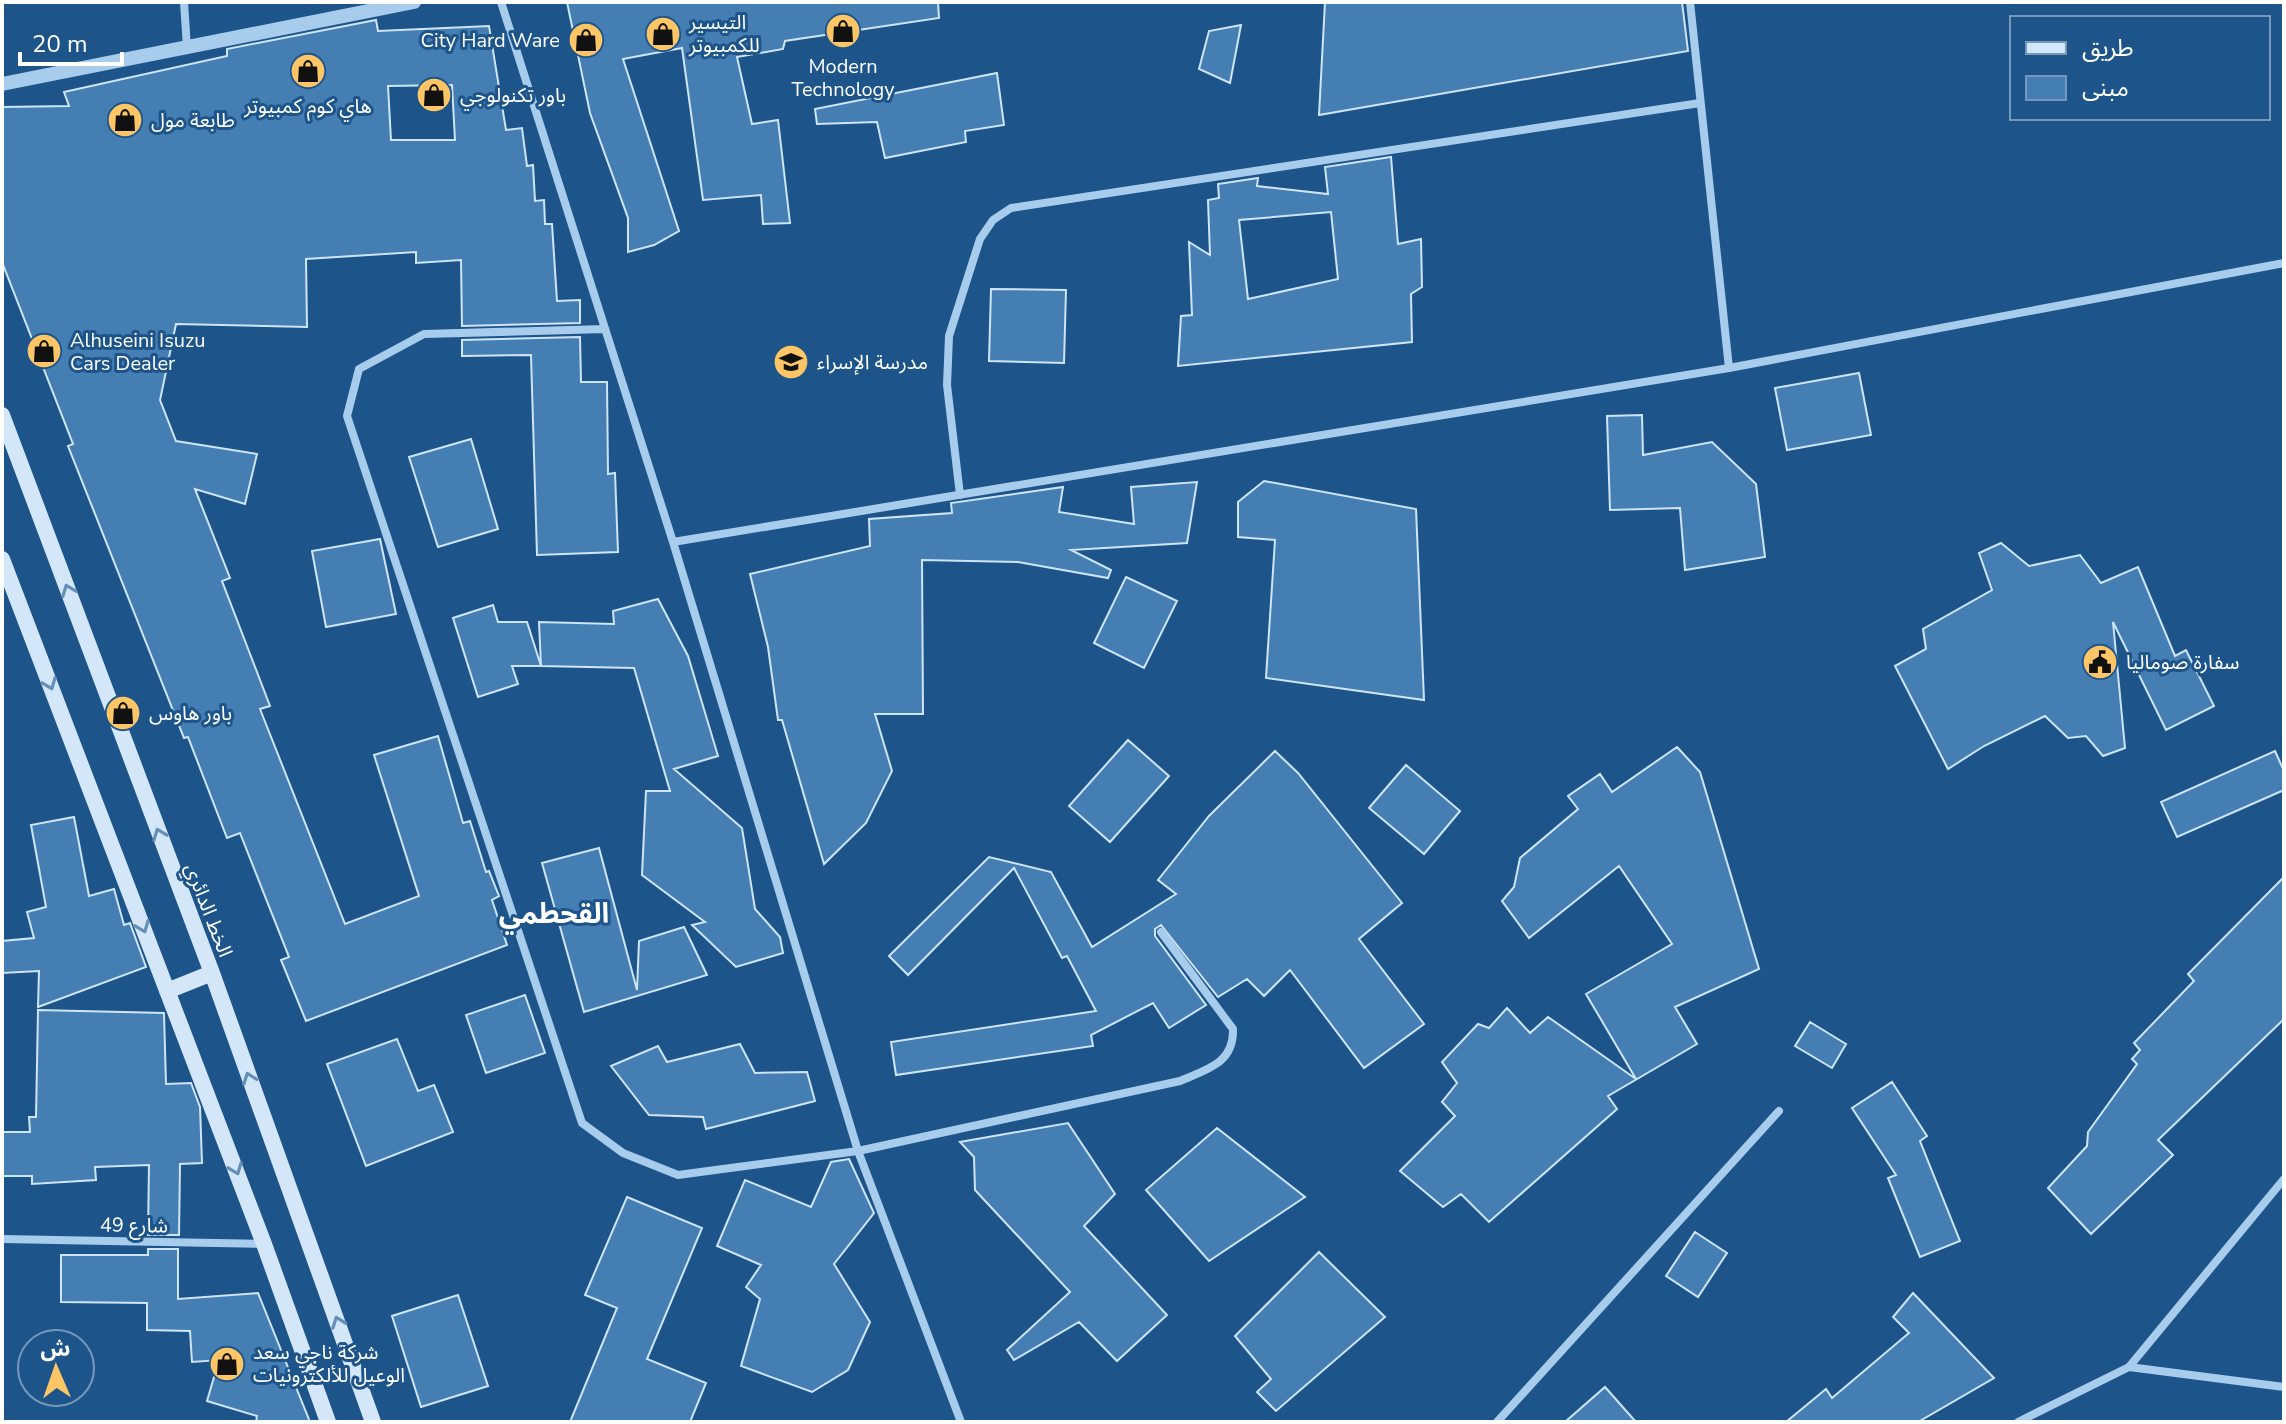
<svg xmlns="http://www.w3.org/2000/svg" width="2286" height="1424" font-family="'Nunito Sans','Noto Sans Arabic',sans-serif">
  <rect width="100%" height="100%" fill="#1d558b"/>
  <path fill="#457eb2" stroke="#cde4f9" stroke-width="2" fill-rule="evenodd" d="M 567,2 L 938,2 L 939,18 L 785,41 L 783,49 L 737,57 L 752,124 L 778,120 L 790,223 L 763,224 L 761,195 L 703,200 L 682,48 L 623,59 L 679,231 L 654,245 L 628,252 L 628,218 L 590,113 Z
    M 1325,2 L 1682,2 L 1688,51 L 1319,115 Z
    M 376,20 L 378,31 L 489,26 L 506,130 L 522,128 L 527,166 L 533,165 L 535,201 L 544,200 L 545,224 L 552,224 L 557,301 L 580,300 L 580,323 L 462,326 L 461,260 L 416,263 L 416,252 L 306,259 L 307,327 L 176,324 L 160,400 L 176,441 L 257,454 L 245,504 L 195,489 L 230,578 L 222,581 L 270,706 L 260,709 L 345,924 L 419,896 L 374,755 L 438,736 L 463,823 L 470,821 L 486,872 L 489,871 L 499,896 L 492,900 L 507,945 L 306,1021 L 281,960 L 289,957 L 240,833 L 227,838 L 188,737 L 184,738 L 68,446 L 73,444 L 2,262 L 2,107 L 69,106 L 64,92 L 227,56 L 227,49 ZM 452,85 L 455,140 L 391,140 L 388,86 Z
    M 1241,25 L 1230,83 L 1199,69 L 1209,31 Z
    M 997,73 L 1004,125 L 965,131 L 966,142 L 885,158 L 877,122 L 817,124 L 815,109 Z
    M 1391,157 L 1398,244 L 1421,239 L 1422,287 L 1411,294 L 1412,342 L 1178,366 L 1181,316 L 1192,315 L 1189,242 L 1210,255 L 1208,200 L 1219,198 L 1218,184 L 1258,178 L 1257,186 L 1328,194 L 1325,167 ZM 1331,212 L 1338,279 L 1248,299 L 1239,220 Z
    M 991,289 L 1066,290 L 1064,363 L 989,361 Z
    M 580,337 L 581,382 L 607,382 L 608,474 L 615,473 L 618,552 L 537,555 L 531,355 L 462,356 L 462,340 Z
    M 1859,373 L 1871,435 L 1787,450 L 1775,388 Z
    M 1642,415 L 1643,455 L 1712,442 L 1756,484 L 1765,557 L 1685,570 L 1680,508 L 1610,510 L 1607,416 Z
    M 471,439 L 498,529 L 438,547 L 409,457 Z
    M 1264,481 L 1416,509 L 1424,700 L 1266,678 L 1275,540 L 1238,537 L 1238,502 Z
    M 1197,482 L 1187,543 L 1071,550 L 1111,570 L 1108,578 L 1018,562 L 922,560 L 923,714 L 875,714 L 892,771 L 866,823 L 824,864 L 782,720 L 778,720 L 768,647 L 750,574 L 870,546 L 869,519 L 952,513 L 951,503 L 1063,487 L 1059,512 L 1134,524 L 1131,487 Z
    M 380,539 L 396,614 L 326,627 L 312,551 Z
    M 2001,543 L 2029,566 L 2080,555 L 2101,583 L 2138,567 L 2175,656 L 2186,650 L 2214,706 L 2166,730 L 2113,622 L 2125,748 L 2103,756 L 2086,736 L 2068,738 L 2045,716 L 1984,746 L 1948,769 L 1895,666 L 1926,649 L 1923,629 L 1992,590 L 1979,553 Z
    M 1126,577 L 1177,601 L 1144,668 L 1094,643 Z
    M 658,599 L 688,656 L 718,756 L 674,769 L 742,828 L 755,909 L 780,937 L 783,953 L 736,967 L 692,925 L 705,922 L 642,875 L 646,791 L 670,791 L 634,668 L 541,666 L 539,622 L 614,624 L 613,611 Z
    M 493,605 L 498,622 L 527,622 L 541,666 L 512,666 L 518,684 L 478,697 L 453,618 Z
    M 1128,740 L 1169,776 L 1110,842 L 1069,806 Z
    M 1677,747 L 1700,772 L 1759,969 L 1675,1007 L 1697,1044 L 1608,1096 L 1617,1109 L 1489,1222 L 1461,1194 L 1443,1207 L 1400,1171 L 1455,1116 L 1442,1102 L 1457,1083 L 1442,1062 L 1478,1024 L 1489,1028 L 1507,1008 L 1530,1033 L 1548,1017 L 1636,1079 L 1586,994 L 1672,944 L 1619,866 L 1529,938 L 1502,901 L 1514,887 L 1520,858 L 1578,809 L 1568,796 L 1600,774 L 1612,792 Z
    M 1275,751 L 1298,773 L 1402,903 L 1359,939 L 1424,1024 L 1364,1068 L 1290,970 L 1264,996 L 1247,979 L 1218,997 L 1161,925 L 1155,929 L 1155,936 L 1206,1005 L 1169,1028 L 1153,1003 L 1091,1035 L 1093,1046 L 896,1075 L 891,1042 L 1096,1011 L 1067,956 L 1062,958 L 1014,868 L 908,975 L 889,956 L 989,857 L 1051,872 L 1092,947 L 1176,894 L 1158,880 L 1209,816 Z
    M 2275,751 L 2284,771 L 2284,790 L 2177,837 L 2161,802 Z
    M 1406,765 L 1460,811 L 1424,854 L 1369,808 Z
    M 74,817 L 89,896 L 114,889 L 124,925 L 130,923 L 146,967 L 38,1007 L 39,971 L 2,973 L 2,941 L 34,938 L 27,912 L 46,907 L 31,825 Z
    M 599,848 L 637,990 L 639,941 L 684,927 L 707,975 L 584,1012 L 542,863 Z
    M 2284,877 L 2284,1019 L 2158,1140 L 2173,1155 L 2091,1234 L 2048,1188 L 2087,1146 L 2088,1132 L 2137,1064 L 2132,1059 L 2140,1050 L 2134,1043 L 2194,981 L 2188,974 Z
    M 525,995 L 545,1053 L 486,1073 L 466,1015 Z
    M 38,1010 L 164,1013 L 166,1084 L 191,1083 L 200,1107 L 202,1163 L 180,1164 L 179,1235 L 148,1235 L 149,1165 L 95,1167 L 96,1180 L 32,1184 L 32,1176 L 2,1176 L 2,1132 L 30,1132 L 29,1117 L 36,1117 Z
    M 1810,1022 L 1846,1044 L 1832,1068 L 1795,1046 Z
    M 397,1039 L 418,1091 L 434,1085 L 453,1132 L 366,1166 L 327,1064 Z
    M 740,1044 L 755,1073 L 807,1072 L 815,1101 L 706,1129 L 703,1117 L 649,1115 L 611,1066 L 658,1046 L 667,1062 Z
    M 1892,1082 L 1927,1136 L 1920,1141 L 1960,1241 L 1920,1257 L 1888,1178 L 1896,1175 L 1852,1108 Z
    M 1068,1123 L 1115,1194 L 1084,1226 L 1167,1315 L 1117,1361 L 1079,1322 L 1014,1360 L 1007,1350 L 1070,1292 L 975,1190 L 974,1157 L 960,1142 Z
    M 1217,1128 L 1305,1197 L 1209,1261 L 1146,1190 Z
    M 849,1159 L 874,1213 L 834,1264 L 870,1322 L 848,1370 L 812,1392 L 741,1366 L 760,1299 L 746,1287 L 761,1265 L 717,1246 L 745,1180 L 811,1207 L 831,1162 Z
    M 627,1197 L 702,1228 L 647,1359 L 706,1383 L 690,1422 L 570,1422 L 617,1308 L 585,1295 Z
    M 1695,1232 L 1727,1253 L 1698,1297 L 1666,1276 Z
    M 148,1249 L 178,1249 L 178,1299 L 258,1293 L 310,1422 L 256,1422 L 257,1416 L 207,1401 L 219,1360 L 192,1362 L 190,1331 L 147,1330 L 147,1303 L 61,1302 L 61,1255 L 148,1255 Z
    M 1319,1252 L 1385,1317 L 1276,1411 L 1257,1392 L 1271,1379 L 1235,1336 Z
    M 1913,1293 L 1994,1378 L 1918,1422 L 1786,1422 L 1826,1389 L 1832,1398 L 1909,1333 L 1893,1317 Z
    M 458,1295 L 488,1386 L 421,1407 L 392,1316 Z
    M 1605,1387 L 1636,1422 L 1565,1422 Z"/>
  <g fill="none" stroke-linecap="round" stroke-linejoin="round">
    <path stroke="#a8ccec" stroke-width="8" d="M 184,2 L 187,48
      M 501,2 L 673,542 L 858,1151 L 961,1422
      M 1690,2 L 1729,368
      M 605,329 L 424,334 L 359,369 L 347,416 L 582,1123 L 623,1153 L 678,1175 L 858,1151 L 1180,1081 C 1208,1069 1234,1063 1233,1029 L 1161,932
      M 960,495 L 947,385 L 949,336 L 980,239 L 993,220 L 1011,208 L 1700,103
      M 673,542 L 1729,368 L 2284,263
      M 2,1239 L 264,1244
      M 2129,1367 L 2284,1387
      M 1497,1422 L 1779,1111
      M 2018,1422 L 2129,1367 L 2284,1179"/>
    <path stroke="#a8ccec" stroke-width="14" d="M 2,84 L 414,2"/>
    <path stroke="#d4e7f9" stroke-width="16" d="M 2,415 L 212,973 L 373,1422
      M 2,559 L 264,1244 L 328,1422
      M 167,991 L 212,973"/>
  </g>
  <defs><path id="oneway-chevron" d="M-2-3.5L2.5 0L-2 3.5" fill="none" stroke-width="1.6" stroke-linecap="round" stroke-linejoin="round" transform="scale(2)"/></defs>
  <g stroke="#668fb7">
    <use href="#oneway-chevron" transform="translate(68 590) rotate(-111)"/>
    <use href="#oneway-chevron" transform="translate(50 684) rotate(69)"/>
    <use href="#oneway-chevron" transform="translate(159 834) rotate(-111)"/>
    <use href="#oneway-chevron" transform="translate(143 927) rotate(69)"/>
    <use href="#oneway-chevron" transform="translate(249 1078) rotate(-110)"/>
    <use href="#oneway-chevron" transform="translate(236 1169) rotate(69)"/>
    <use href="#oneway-chevron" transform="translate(338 1322) rotate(-110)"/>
  </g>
  <defs>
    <symbol id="shop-disc" viewBox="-11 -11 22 22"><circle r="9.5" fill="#fcc666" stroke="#1d558b"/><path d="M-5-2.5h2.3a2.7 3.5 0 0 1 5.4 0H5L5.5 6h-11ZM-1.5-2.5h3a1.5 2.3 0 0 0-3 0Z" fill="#111"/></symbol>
    <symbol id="school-disc" viewBox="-11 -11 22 22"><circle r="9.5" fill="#fcc666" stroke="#1d558b"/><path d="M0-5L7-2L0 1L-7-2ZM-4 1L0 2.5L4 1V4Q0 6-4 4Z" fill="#111"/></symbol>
    <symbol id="civic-disc" viewBox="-11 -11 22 22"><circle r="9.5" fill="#fcc666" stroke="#1d558b"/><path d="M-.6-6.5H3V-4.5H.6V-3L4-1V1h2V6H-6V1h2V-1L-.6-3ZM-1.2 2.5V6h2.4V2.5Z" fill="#111"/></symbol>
  </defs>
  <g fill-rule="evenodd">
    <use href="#shop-disc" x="823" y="11" width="40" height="40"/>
    <use href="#shop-disc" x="643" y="14" width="40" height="40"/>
    <use href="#shop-disc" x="566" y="20" width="40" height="40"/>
    <use href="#shop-disc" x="288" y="51" width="40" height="40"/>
    <use href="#shop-disc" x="414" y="75" width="40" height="40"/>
    <use href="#shop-disc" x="105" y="100" width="40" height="40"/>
    <use href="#shop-disc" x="24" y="331" width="40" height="40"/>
    <use href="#school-disc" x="771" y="342" width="40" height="40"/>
    <use href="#civic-disc" x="2080" y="642" width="40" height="40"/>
    <use href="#shop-disc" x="103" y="693" width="40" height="40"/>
    <use href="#shop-disc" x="207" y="1344" width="40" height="40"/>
  </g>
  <g text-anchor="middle" stroke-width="6" stroke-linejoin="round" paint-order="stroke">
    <g font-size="20" fill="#fff" stroke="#1d558b" text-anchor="start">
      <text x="689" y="29">التيسير<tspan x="689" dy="23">للكمبيوتر</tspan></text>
      <text x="560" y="47" text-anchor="end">City Hard Ware</text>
      <text x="843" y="73" text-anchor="middle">Modern<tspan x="843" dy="23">Technology</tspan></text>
      <text x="460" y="102">باور تكنولوجي</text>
      <text x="308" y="113" text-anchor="middle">هاي كوم كمبيوتر</text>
      <text x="151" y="127">طابعة مول</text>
      <text x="70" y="347">Alhuseini Isuzu<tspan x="70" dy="23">Cars Dealer</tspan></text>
      <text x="817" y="369">مدرسة الإسراء</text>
      <text x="2126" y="669">سفارة صوماليا</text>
      <text x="149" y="720">باور هاوس</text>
      <text x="253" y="1359">شركة ناجي سعد<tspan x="253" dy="23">الوعيل للألكترونيات</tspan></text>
    </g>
    <g font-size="20" fill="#fff" stroke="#1d558b">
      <text transform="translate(209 910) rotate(69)" y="7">الخط الدائري</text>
      <text transform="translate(134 1225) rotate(1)" y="7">شارع 49</text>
    </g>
    <g font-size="28" font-weight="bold" fill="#fff" stroke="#1d558b">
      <text x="554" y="923">القحطمي</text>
    </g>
  </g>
  <rect width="2286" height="1424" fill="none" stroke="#ffffff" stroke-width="8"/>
  <rect x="2010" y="16" width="260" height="104" fill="#1d558b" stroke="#7799b9" stroke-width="2"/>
  <rect x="2026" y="42" width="40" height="12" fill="#d4e7f9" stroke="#7799b9" stroke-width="2"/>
  <text x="2082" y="56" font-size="24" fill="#ffffff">طريق</text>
  <rect x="2026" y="76" width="40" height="24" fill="#457eb2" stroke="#7799b9" stroke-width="2"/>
  <text x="2082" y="96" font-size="24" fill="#ffffff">مبنى</text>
  <g transform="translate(56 1368) rotate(358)"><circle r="38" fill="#1d558b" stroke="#7799b9" stroke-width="2"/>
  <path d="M0-6L14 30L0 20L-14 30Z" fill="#fcc666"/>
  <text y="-12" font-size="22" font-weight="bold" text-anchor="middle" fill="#ffffff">ش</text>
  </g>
  <path d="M20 52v12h102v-12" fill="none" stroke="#ffffff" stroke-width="4"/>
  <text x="32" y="52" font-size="24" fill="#ffffff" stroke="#1d558b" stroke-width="6" paint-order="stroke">20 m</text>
</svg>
